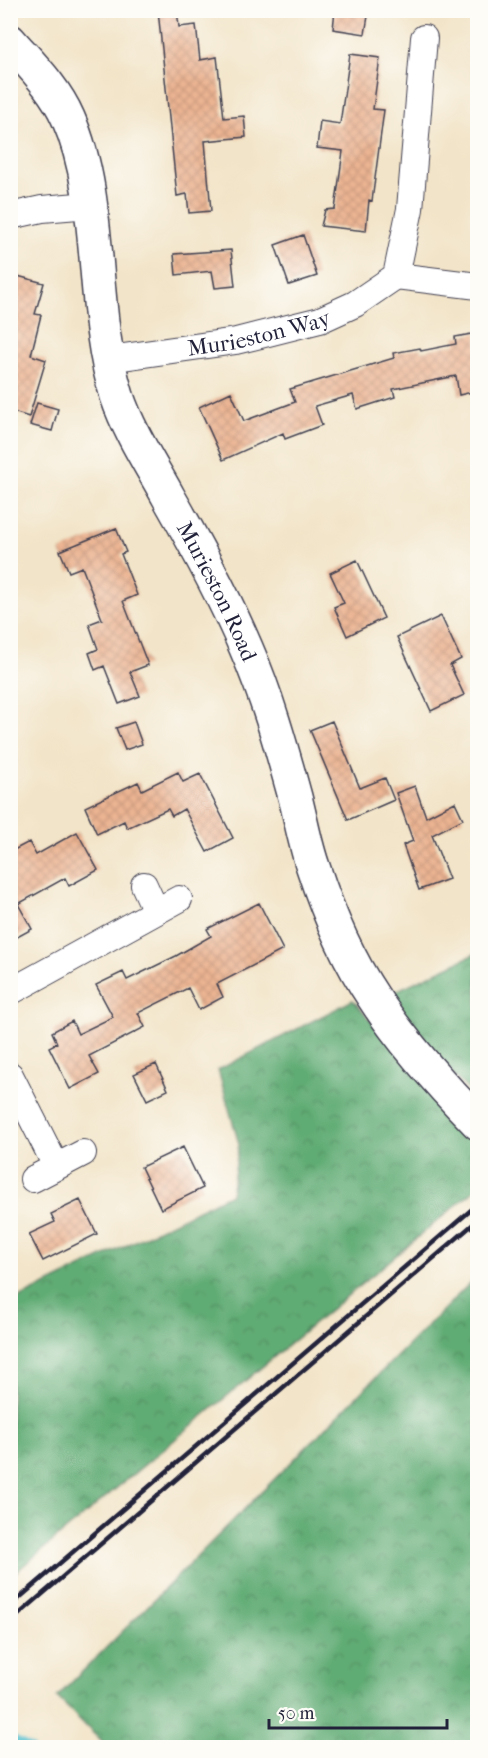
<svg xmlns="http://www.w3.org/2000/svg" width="488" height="1758" font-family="'IM FELL French Canon',serif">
  <defs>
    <pattern id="forest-crowns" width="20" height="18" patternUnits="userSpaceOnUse" patternTransform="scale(1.5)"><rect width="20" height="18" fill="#60ac74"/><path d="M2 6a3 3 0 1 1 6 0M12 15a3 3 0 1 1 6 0" fill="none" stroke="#4f8c60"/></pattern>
    <pattern id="building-cross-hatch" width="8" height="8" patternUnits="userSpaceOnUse" patternTransform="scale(1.5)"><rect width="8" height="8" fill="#ebb492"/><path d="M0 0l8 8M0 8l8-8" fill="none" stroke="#c99a7f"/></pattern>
  </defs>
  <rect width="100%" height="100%" fill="#fdfcf7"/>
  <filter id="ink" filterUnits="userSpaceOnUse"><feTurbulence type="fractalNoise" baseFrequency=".0167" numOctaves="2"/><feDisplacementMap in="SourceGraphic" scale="12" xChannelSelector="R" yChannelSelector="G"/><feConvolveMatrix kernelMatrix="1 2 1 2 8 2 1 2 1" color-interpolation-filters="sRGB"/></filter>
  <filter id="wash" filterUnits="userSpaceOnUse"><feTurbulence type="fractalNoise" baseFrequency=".008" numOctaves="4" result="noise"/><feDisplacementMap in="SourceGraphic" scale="24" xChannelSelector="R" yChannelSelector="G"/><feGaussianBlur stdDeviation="1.35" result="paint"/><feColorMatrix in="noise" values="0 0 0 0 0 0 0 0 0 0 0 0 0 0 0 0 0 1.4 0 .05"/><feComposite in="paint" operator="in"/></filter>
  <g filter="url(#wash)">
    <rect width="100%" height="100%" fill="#f2e4c8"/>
    <path fill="url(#forest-crowns)" stroke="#416758" stroke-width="1.5" d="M 477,953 L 477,1098 L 458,1080 L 387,995 Z
      M 353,1000 L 472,1136 L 477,1158 L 477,1188 L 11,1576 L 11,1302 L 231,1194 L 239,1144 L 218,1070 Z
      M 477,1276 L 477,1747 L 107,1747 L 57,1697 Z"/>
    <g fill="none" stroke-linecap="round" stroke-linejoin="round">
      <path stroke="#53bfce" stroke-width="8" d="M 10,1738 L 30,1748"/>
    </g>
    <g id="blocks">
      <path fill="url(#building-cross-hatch)" d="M 158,10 L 177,10 L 179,27 L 196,25 L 200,60 L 217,57 L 224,118 L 244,116 L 246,137 L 205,141 L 211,211 L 189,213 L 187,194 L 177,196 Z
        M 335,10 L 369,10 L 365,34 L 333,29 Z
        M 350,54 L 380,58 L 373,109 L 384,110 L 372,201 L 369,200 L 366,231 L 321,226 L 325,210 L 335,209 L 343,151 L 317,148 L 320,121 L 340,124 Z
        M 303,235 L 317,276 L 289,285 L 275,245 Z
        M 231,250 L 235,286 L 215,288 L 212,271 L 176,275 L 174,254 Z
        M 10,274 L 44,283 L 35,314 L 41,315 L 31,355 L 46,360 L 29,417 L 10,411 Z
        M 477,333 L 477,391 L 459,395 L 456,376 L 393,389 L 395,397 L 357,409 L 353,395 L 315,406 L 322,425 L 285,439 L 283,433 L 223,460 L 199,407 L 231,392 L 244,421 L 295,402 L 290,389 L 394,358 L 393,353 L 420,348 L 421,351 L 456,344 L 455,337 Z
        M 37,403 L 58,409 L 52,431 L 30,425 Z
        M 116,528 L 126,552 L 121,554 L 137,595 L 123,601 L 148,665 L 130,672 L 140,696 L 119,704 L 104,666 L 95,670 L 89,653 L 98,649 L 89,624 L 102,619 L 82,567 L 69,572 L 60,551 Z
        M 357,560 L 384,618 L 347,636 L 334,607 L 344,603 L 330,573 Z
        M 441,616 L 461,659 L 450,665 L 464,695 L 431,711 L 397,637 Z
        M 332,721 L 360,788 L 385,778 L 394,800 L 348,820 L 310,730 Z
        M 134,722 L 142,744 L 125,750 L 116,728 Z
        M 178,772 L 183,782 L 200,774 L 233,838 L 207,852 L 184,809 L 172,816 L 168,809 L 127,828 L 124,821 L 97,834 L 85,807 L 138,782 L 142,790 Z
        M 415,786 L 426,817 L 455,802 L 463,819 L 432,835 L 449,879 L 419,890 L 403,845 L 413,841 L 396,793 Z
        M 77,832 L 98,870 L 69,886 L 65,878 L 18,904 L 32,929 L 10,941 L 10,852 L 29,842 L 36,855 Z
        M 259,903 L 283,950 L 217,984 L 223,997 L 199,1010 L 188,988 L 138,1013 L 145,1027 L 89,1056 L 99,1074 L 70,1089 L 49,1047 L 57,1043 L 52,1032 L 72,1021 L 78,1034 L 113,1017 L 96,985 L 123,972 L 127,980 L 176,956 L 211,936 L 207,929 Z
        M 156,1064 L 168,1090 L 147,1100 L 134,1074 Z
        M 183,1147 L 203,1188 L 161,1209 L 141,1167 Z
        M 80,1200 L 97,1234 L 43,1261 L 29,1234 L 55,1222 L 51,1214 Z"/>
    </g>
  </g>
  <g filter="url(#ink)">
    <use href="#blocks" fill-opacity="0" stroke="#413f50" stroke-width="1.5"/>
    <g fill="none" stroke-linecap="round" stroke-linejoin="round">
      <defs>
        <g id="street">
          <path d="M 10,216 L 42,209 L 90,205"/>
          <path d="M 396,276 L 478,286"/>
          <path id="s1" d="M 109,359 L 236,341 L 320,320 L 355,304 L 396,276 L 410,209 L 424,38"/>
          <path d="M 144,885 L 156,911"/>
          <path d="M 10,992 L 179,899"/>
          <path d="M 10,1075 L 56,1166"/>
          <path d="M 33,1179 L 83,1153"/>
        </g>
        <g id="secondary">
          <path id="s2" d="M 10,41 C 31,65 55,88 68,118 C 105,201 89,309 117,396 C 129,432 151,465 169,498 C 197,547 224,596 246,648 C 267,696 281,746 295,797 C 301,820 305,844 313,867 C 328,913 347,958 374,998 C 403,1043 440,1084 478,1123"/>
        </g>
      </defs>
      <use href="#street" stroke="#413f50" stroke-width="28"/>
      <use href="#secondary" stroke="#413f50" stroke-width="36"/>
      <use href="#street" stroke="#fff" stroke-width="26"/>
      <use href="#secondary" stroke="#fff" stroke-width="33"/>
      <path stroke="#22223b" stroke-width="4.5" d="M 10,1606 L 478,1204
        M 10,1622 L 478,1220"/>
    </g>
  </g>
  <g text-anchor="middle" stroke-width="6" stroke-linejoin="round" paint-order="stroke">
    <g font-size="22" fill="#22223b" stroke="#fdfcf7">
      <text dy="8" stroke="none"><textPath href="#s1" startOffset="152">Murieston Way</textPath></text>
      <text dy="8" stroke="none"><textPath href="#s2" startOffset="600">Murieston Road</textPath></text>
    </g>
  </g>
  <rect width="488" height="1758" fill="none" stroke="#fdfcf7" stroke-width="36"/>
  <path d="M269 1719v9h178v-9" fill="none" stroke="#22223b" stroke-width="3"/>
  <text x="278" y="1719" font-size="18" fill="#22223b" stroke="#fdfcf7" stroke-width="4.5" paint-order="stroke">50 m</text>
</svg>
